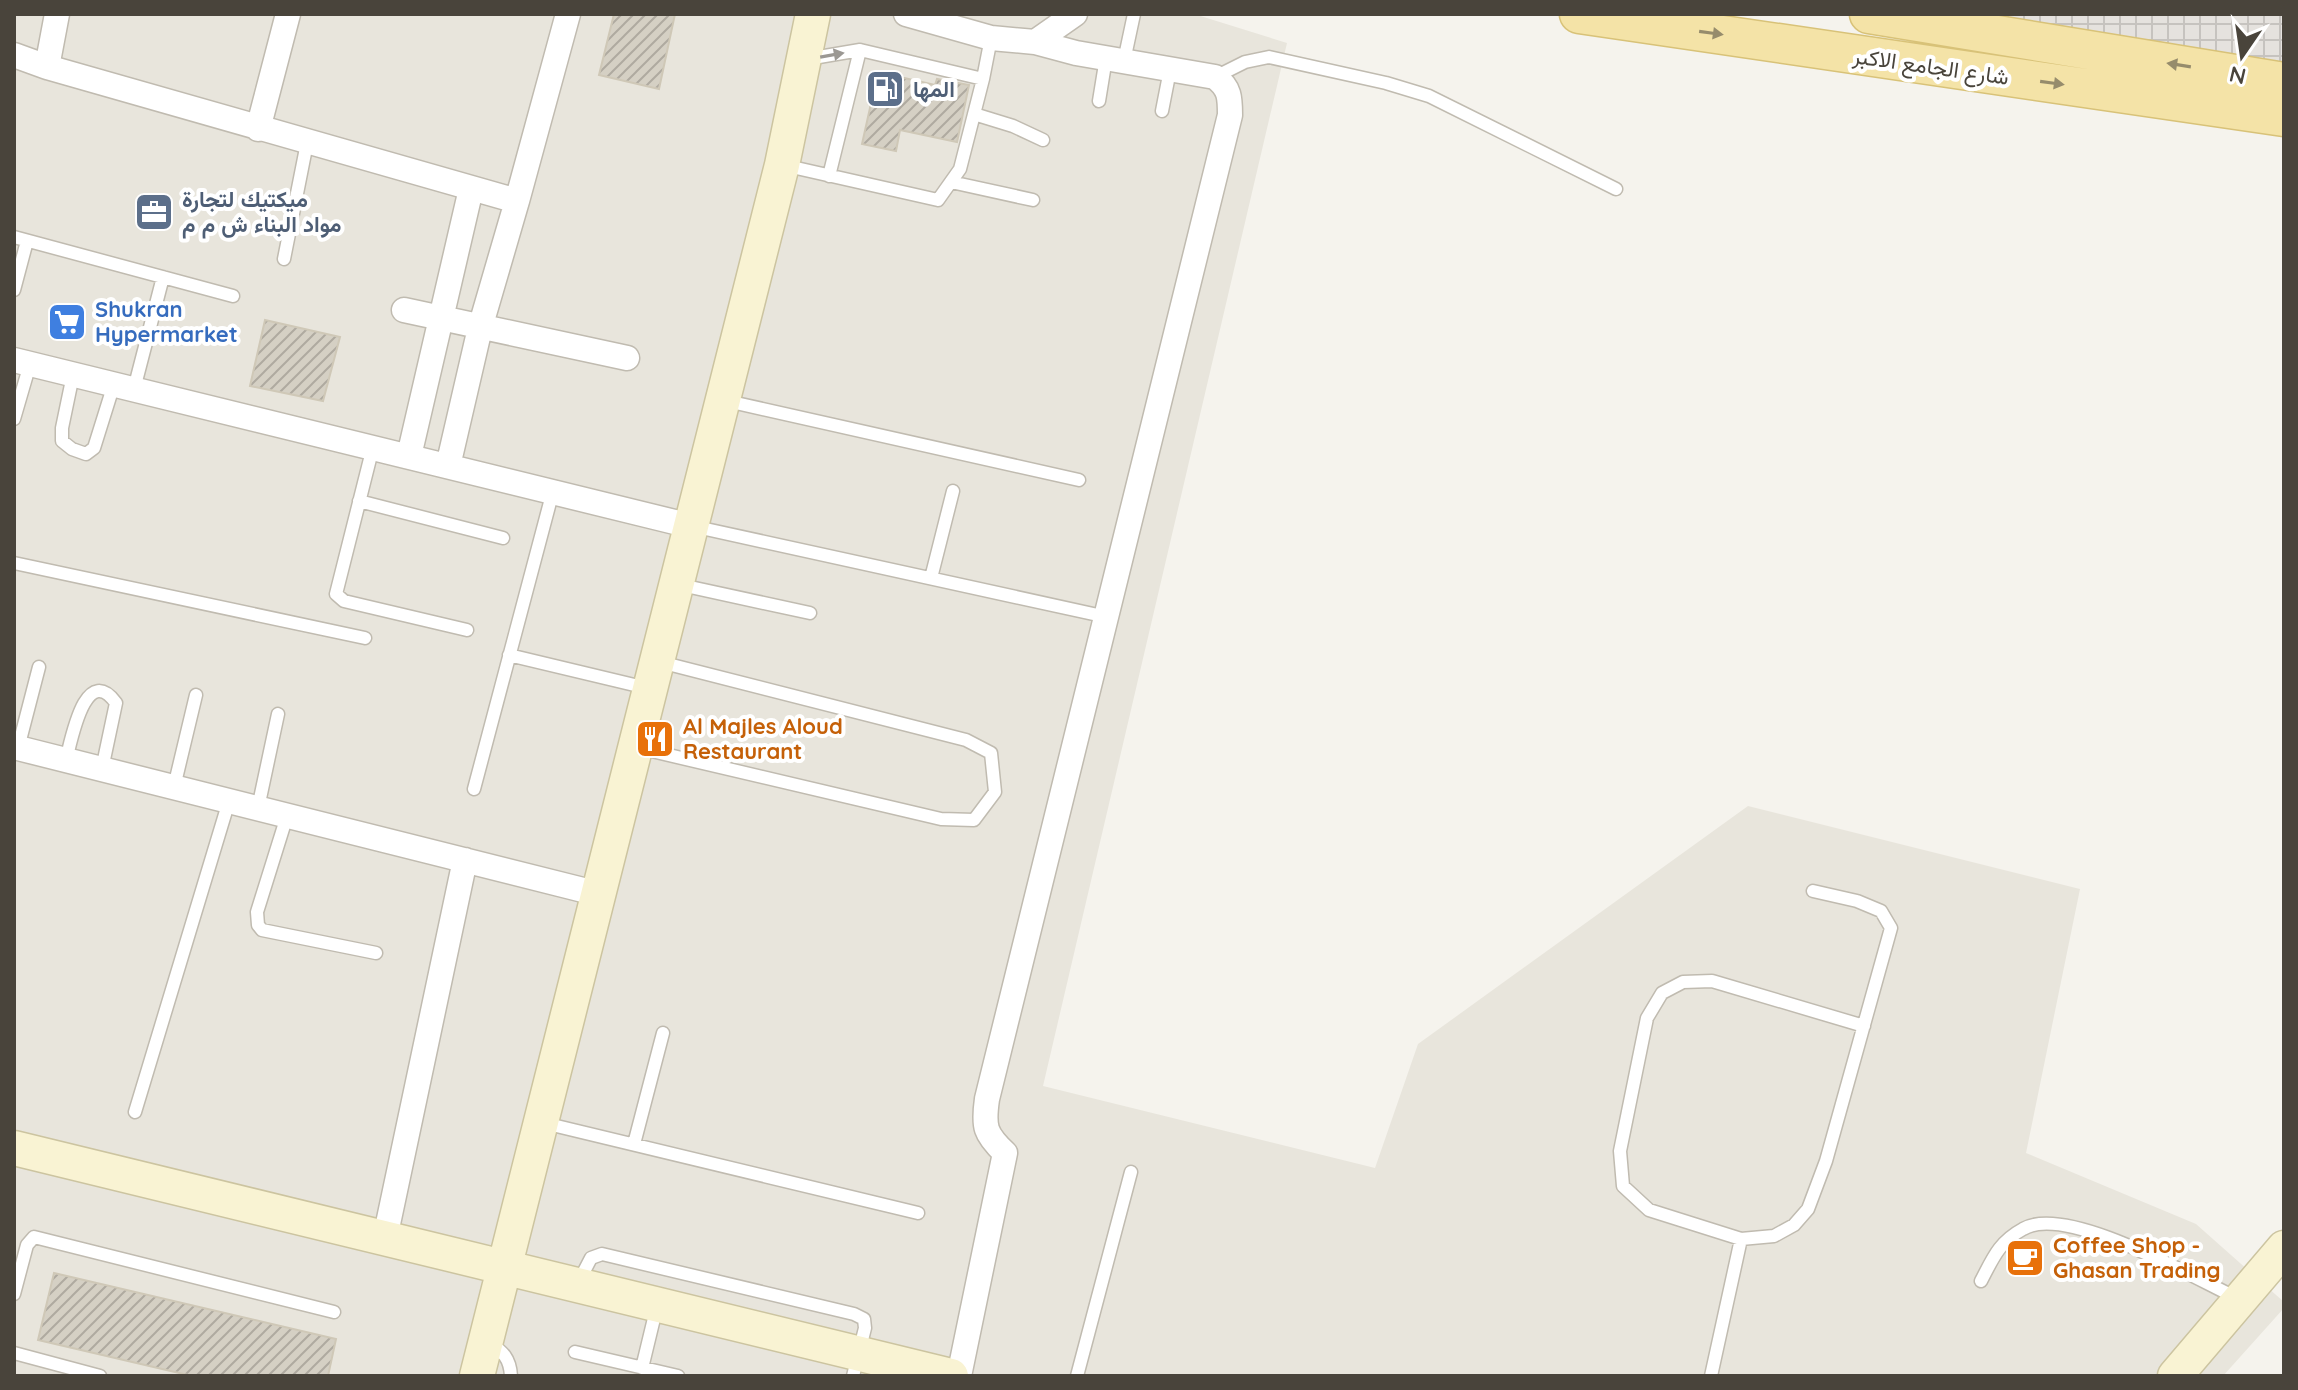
<svg xmlns="http://www.w3.org/2000/svg" width="2298" height="1390" font-family="Quicksand,Vazirmatn,sans-serif">
  <defs>
    <pattern id="industrial-grid" width="8" height="8" patternUnits="userSpaceOnUse" patternTransform="scale(2)"><rect width="8" height="8" fill="#e5e2de"/><path d="M0 4h8M4 0v8" fill="none" stroke="#c6c3bf"/></pattern>
    <pattern id="building-hatch" width="6" height="6" patternUnits="userSpaceOnUse" patternTransform="scale(2)"><rect width="6" height="6" fill="#d5d0c4"/><path d="M-1 1l2-2M0 6l6-6M5 7l2-2" fill="none" stroke="#afaaa0"/></pattern>
  </defs>
  <rect width="100%" height="100%" fill="#f5f3ed"/>
  <path fill="#e8e5dc" d="M 14,14 L 1194,14 L 1287,43 L 1043,1086 L 1375,1168 L 1418,1044 L 1748,806 L 2080,889 L 2026,1153 L 2196,1224 L 2284,1302 L 2284,1308 L 2223,1376 L 14,1376 Z"/>
  <path fill="url(#industrial-grid)" d="M 1867,14 L 2284,14 L 2284,83 Z"/>
  <path fill="url(#building-hatch)" stroke="#cfc8b7" stroke-width="2" d="M 614,14 L 675,14 L 659,89 L 599,75 Z
    M 878,72 L 935,85 L 937,79 L 969,85 L 957,142 L 900,130 L 896,151 L 862,144 Z
    M 265,320 L 340,337 L 323,401 L 250,386 Z
    M 54,1273 L 336,1339 L 328,1376 L 192,1376 L 38,1340 Z"/>
  <g fill="none" stroke-linecap="round" stroke-linejoin="round">
    <defs>
      <path id="lane" d="M 807,59 L 860,50
        M 1124,61 L 1134,14
        M 1215,77 L 1245,62 L 1269,57 L 1386,83 L 1429,96 L 1616,189
        M 1099,101 L 1106,58
        M 1162,111 L 1170,70
        M 974,114 L 1013,126 L 1043,140
        M 783,165 L 938,200 L 960,169 L 983,79 L 991,38
        M 829,176 L 860,50 L 983,79
        M 951,182 L 1033,200
        M 14,237 L 233,296
        M 284,259 L 307,143
        M 14,290 L 27,241
        M 73,375 L 62,428 L 62,441 L 72,449 L 86,454 L 94,448 L 114,384
        M 134,389 L 163,277
        M 727,401 L 1079,480
        M 14,419 L 30,364
        M 373,447 L 336,594 L 344,601 L 467,630
        M 359,501 L 503,538
        M 692,526 L 1107,617
        M 14,563 L 365,638
        M 931,578 L 953,491
        M 681,585 L 810,613
        M 509,655 L 647,688
        M 18,748 L 39,667
        M 639,748 L 941,819 L 974,820 L 995,792 L 991,753 L 966,740 L 660,662
        M 66,760 C 71,742 85,661 116,703 L 102,769
        M 174,787 L 196,695
        M 474,789 L 553,491
        M 258,808 L 278,714
        M 287,816 L 257,912 L 258,925 L 262,930 L 376,953
        M 1813,891 L 1857,901 L 1881,911 L 1891,928 L 1826,1161 L 1808,1209 L 1794,1225 L 1774,1236 L 1741,1239 L 1649,1210 L 1623,1186 L 1620,1151 L 1647,1018 L 1662,993 L 1683,982 L 1712,981 L 1864,1026
        M 135,1112 L 229,801
        M 544,1123 L 918,1213
        M 634,1144 L 663,1033
        M 1981,1281 C 1993,1258 1999,1242 2023,1229 C 2066,1203 2194,1278 2237,1298
        M 578,1283 L 591,1258 L 602,1254 L 854,1314 L 864,1319 L 865,1328 L 853,1376
        M 14,1294 L 27,1245 L 34,1237 L 334,1312
        M 489,1342 C 503,1352 510,1358 511,1376
        M 575,1352 L 678,1376
        M 14,1353 L 100,1376
        M 642,1368 L 657,1306
        M 1077,1376 L 1131,1172
        M 1711,1376 L 1741,1239"/>
      <path id="street" d="M 906,14 L 991,38 L 1035,42 L 1076,53 L 1215,77 C 1230,88 1230,98 1230,115 L 987,1099 C 983,1127 985,1134 1005,1153 L 959,1376
        M 1035,42 L 1075,14
        M 14,55 L 47,67 L 57,14
        M 47,67 L 517,201 L 480,328 L 448,466
        M 258,129 L 288,14
        M 517,201 L 568,14
        M 404,310 L 627,358
        M 14,360 L 691,526
        M 409,456 L 471,189
        M 14,747 L 599,894
        M 385,1238 L 465,860"/>
      <path id="secondary" d="M 14,1148 L 951,1376
        M 477,1376 L 782,165 L 813,14
        M 2175,1376 L 2284,1248"/>
      <path id="primary" d="M 1579,14 L 2284,117
        M 1869,14 L 2284,82"/>
    </defs>
    <use href="#lane" stroke="#c0bbb0" stroke-width="15"/>
    <use href="#street" stroke="#c0bbb0" stroke-width="27"/>
    <use href="#secondary" stroke="#ccc4a0" stroke-width="37"/>
    <use href="#primary" stroke="#d8c278" stroke-width="41"/>
    <use href="#lane" stroke="#fff" stroke-width="12"/>
    <use href="#street" stroke="#fff" stroke-width="24"/>
    <use href="#secondary" stroke="#f9f3d3" stroke-width="34"/>
    <use href="#primary" stroke="#f4e3a7" stroke-width="38"/>
  </g>
  <defs><path id="oneway-solid" d="M-6-.8H1V-3.2L6.5 0L1 3.2V.8H-6Z" transform="scale(2)"/></defs>
  <g fill="#968c6c">
    <use href="#oneway-solid" transform="translate(1711 33) rotate(8)"/>
    <use href="#oneway-solid" transform="translate(2179 65) rotate(-171)"/>
    <use href="#oneway-solid" transform="translate(2052 83) rotate(8)"/>
  </g>
  <use fill="#9b9893" href="#oneway-solid" transform="translate(832 55) rotate(-10)"/>
  <defs>
    <symbol id="fuel-square" viewBox="-11 -11 22 22"><rect x="-9" y="-9" width="18" height="18" rx="4" fill="#5c6f8a" stroke="#fff"/><path d="M-5.5-6h7V0h2V4h1.3V-2.5L3-4.5l.8-.8L6-3V5H2.5V1h-1V6h-7ZM-4.2-4.7v3.2H.2V-4.7Z" fill="#fff"/></symbol>
    <symbol id="office-square" viewBox="-11 -11 22 22"><rect x="-9" y="-9" width="18" height="18" rx="4" fill="#5c6f8a" stroke="#fff"/><path d="M-6-3h4V-5.5h4V-3h4V5H-6ZM-1-4.5V-3h2v-1.5ZM-6 0V1H6V0Z" fill="#fff"/></symbol>
    <symbol id="supermarket-square" viewBox="-11 -11 22 22"><rect x="-9" y="-9" width="18" height="18" rx="4" fill="#3f7fe0" stroke="#fff"/><path d="M-6-5.5h2.5l.6 2H6L4.5 2H-2.5L-4.4-4H-6ZM-1.5 3.2a1.3 1.3 0 1 0 .1 0ZM3 3.2a1.3 1.3 0 1 0 .1 0Z" fill="#fff"/></symbol>
    <symbol id="restaurant-square" viewBox="-11 -11 22 22"><rect x="-9" y="-9" width="18" height="18" rx="4" fill="#e8710a" stroke="#fff"/><path d="M-5-6h1v4h1v-4h1v4h1v-4h1v5L-1.5 .5V6h-2V.5L-5-1ZM5-6V6H3V1.5H1.5Q1.5-4 5-6Z" fill="#fff"/></symbol>
    <symbol id="cafe-square" viewBox="-11 -11 22 22"><rect x="-9" y="-9" width="18" height="18" rx="4" fill="#e8710a" stroke="#fff"/><path d="M-5.5-4.5H6V0H3Q3 3.5 0 3.5H-2.5Q-5.5 3.5-5.5 0ZM3-3.2v2h1.7v-2ZM-6 4.5H4V6H-6Z" fill="#fff"/></symbol>
  </defs>
  <g fill-rule="evenodd">
    <use href="#fuel-square" x="863" y="67" width="44" height="44"/>
    <use href="#office-square" x="132" y="190" width="44" height="44"/>
    <use href="#supermarket-square" x="45" y="300" width="44" height="44"/>
    <use href="#restaurant-square" x="633" y="717" width="44" height="44"/>
    <use href="#cafe-square" x="2003" y="1236" width="44" height="44"/>
  </g>
  <g text-anchor="middle" stroke-width="8" stroke-linejoin="round" paint-order="stroke">
    <g font-size="22" fill="#49443b" stroke="#fff">
      <text transform="translate(1931 66) rotate(8)" y="8">شارع الجامع الاكبر</text>
    </g>
    <g font-size="22" font-weight="bold" fill="#4e5e75" stroke="#fff" text-anchor="start">
      <text x="913" y="97">المه‍ا</text>
      <text x="182" y="207">ميكتيك لتجارة<tspan x="182" dy="25">مواد البناء ش م م</tspan></text>
    </g>
    <g font-size="22" font-weight="bold" fill="#366cbe" stroke="#fff" text-anchor="start">
      <text x="95" y="317">Shukran<tspan x="95" dy="25">Hypermarket</tspan></text>
    </g>
    <g font-size="22" font-weight="bold" fill="#c56008" stroke="#fff" text-anchor="start">
      <text x="683" y="734">Al Majles Aloud<tspan x="683" dy="25">Restaurant</tspan></text>
      <text x="2053" y="1253">Coffee Shop -<tspan x="2053" dy="25">Ghasan Trading</tspan></text>
    </g>
  </g>
  <rect width="2298" height="1390" fill="none" stroke="#49443b" stroke-width="32"/>
  <g transform="translate(2242 56) rotate(193)" stroke="#ffffff" stroke-width="6" paint-order="stroke">
  <path d="M0-6L14 30L0 20L-14 30Z" fill="#49443b"/>
  <text y="-12" font-size="22" font-weight="bold" text-anchor="middle" fill="#49443b">N</text>
  </g>
</svg>
